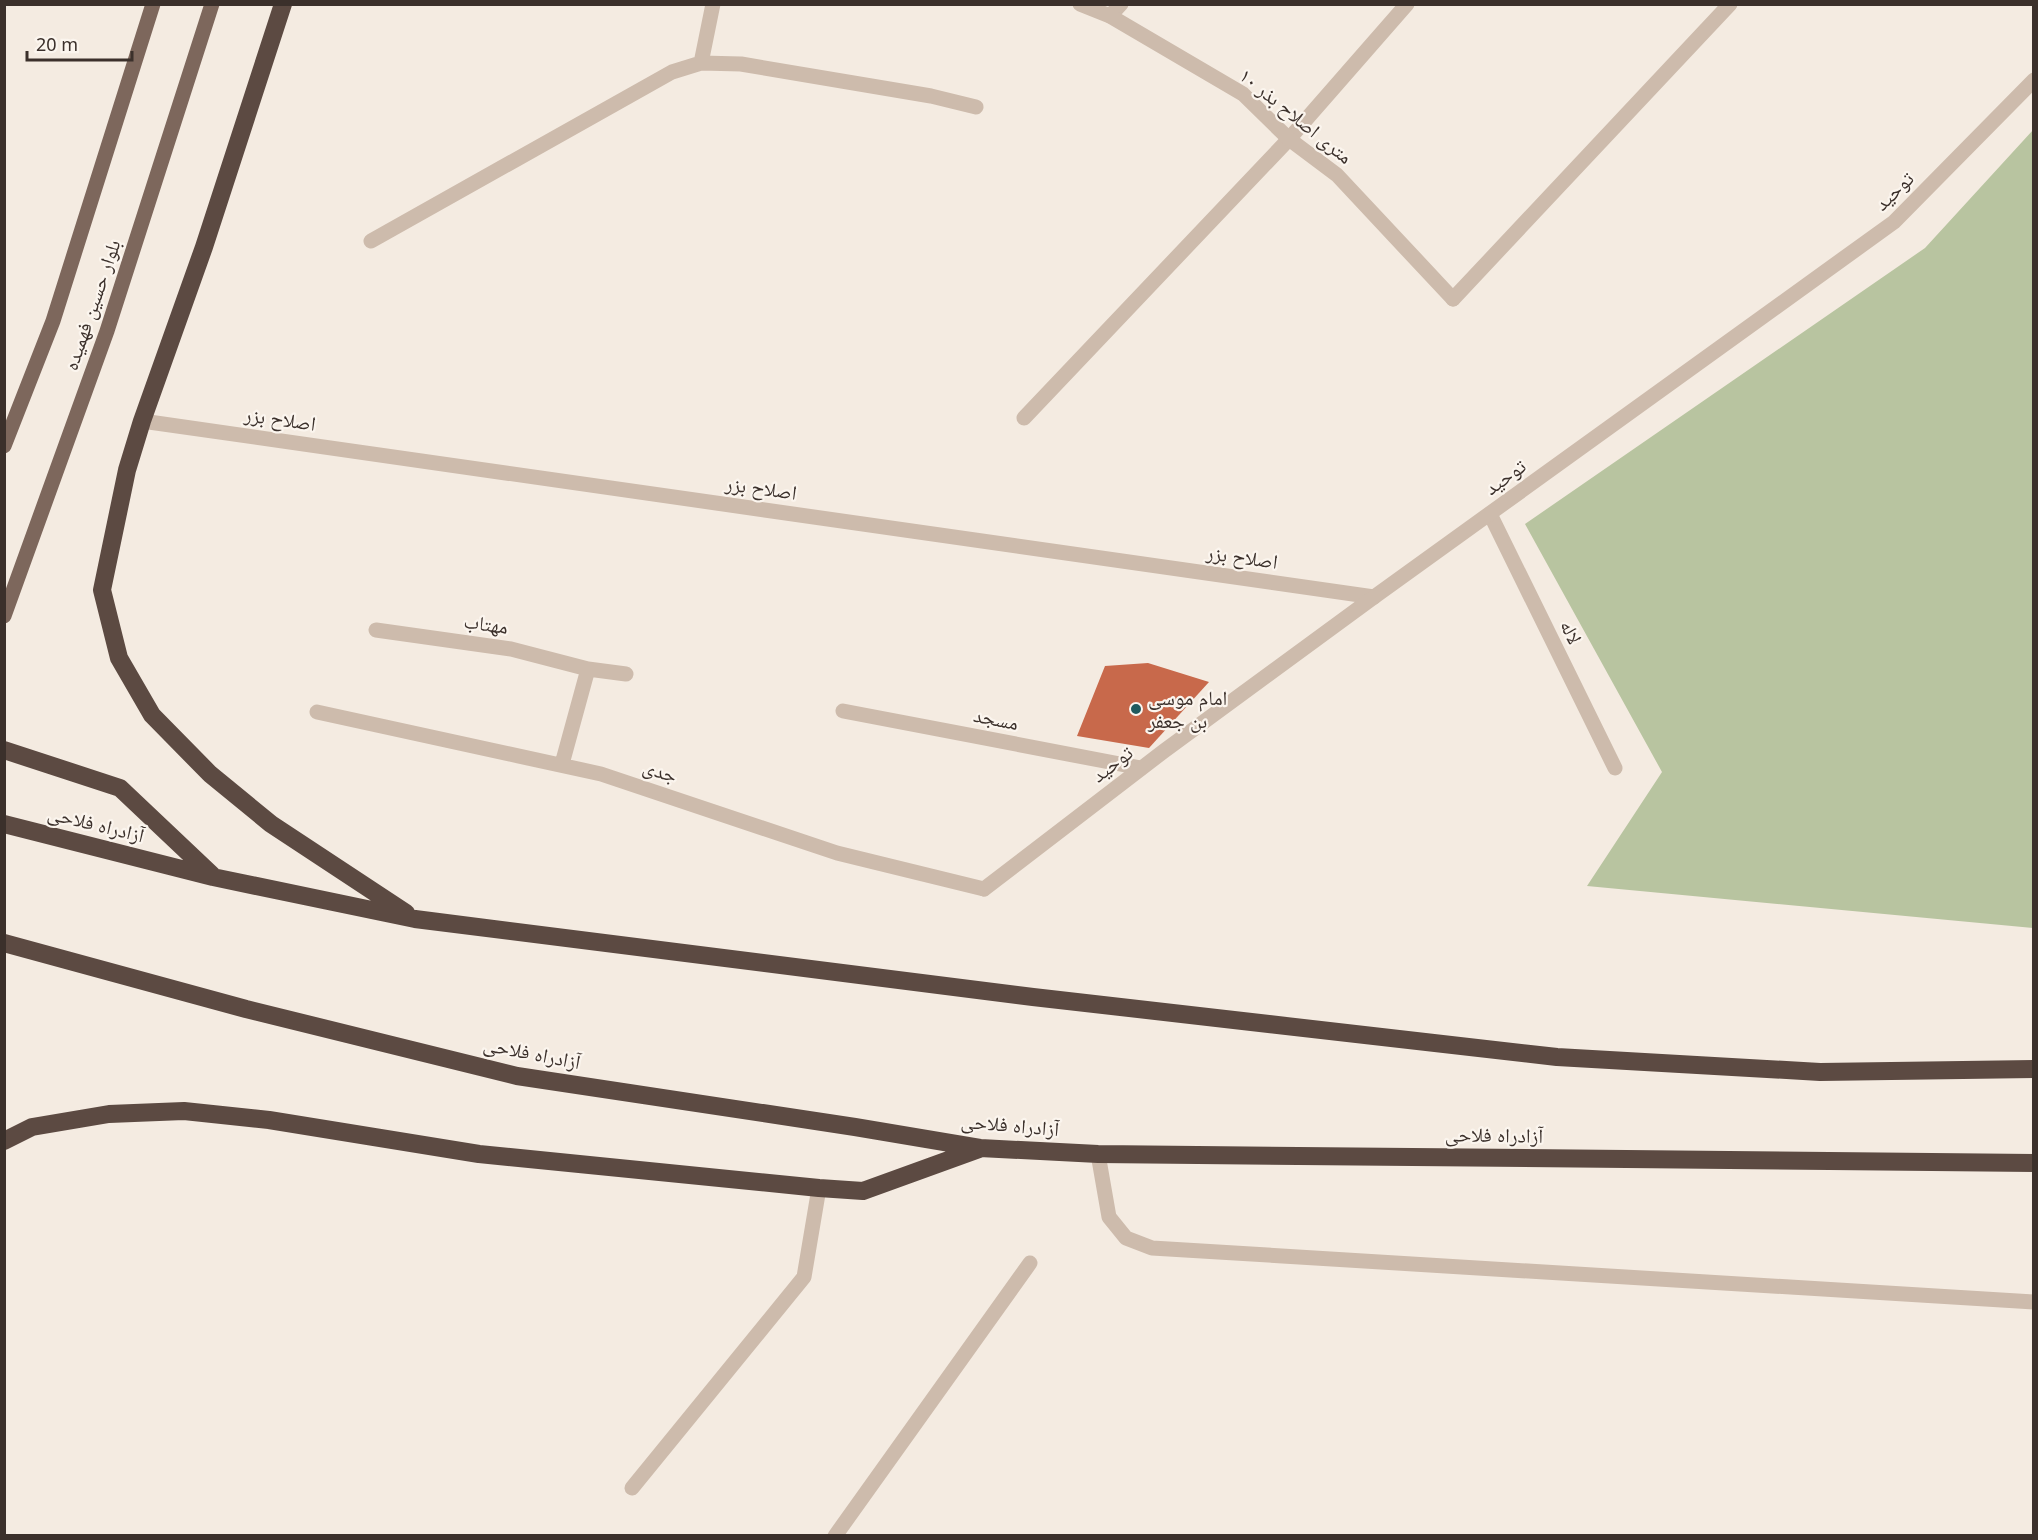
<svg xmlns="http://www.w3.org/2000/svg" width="2038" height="1540" font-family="'Noto Sans','Noto Naskh Arabic',sans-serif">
  <rect width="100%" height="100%" fill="#f4ebe1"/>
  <path fill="#b8c4a0" d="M 2033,130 L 2033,928 L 1587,886 L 1662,772 L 1525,524 L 1925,248 Z"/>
  <path fill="#c8694b" d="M 1148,663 L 1209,682 L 1149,748 L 1077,736 L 1105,666 Z"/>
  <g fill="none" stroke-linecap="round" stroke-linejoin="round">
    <path stroke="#cdbbac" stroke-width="15" d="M 1110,16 L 1121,4
      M 701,63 L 713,4
      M 371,241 L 672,72 L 701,63 L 741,64 L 931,96 L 976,107
      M 1453,299 L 1730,4
      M 1024,418 L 1289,139 L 1407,4
      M 1098,1154 L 1109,1217 L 1126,1238 L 1152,1248 L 2034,1302
      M 632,1488 L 804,1277 L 819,1188"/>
    <path stroke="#cdbbac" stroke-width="15" d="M 1080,4 L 1110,16 L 1243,94 L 1289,139 L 1337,175 L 1453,299
      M 142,421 L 1374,597
      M 1490,514 L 1615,768
      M 376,630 L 511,649 L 588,669 L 562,764
      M 588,669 L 626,674
      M 843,711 L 1141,768
      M 317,712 L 601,774 L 837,853 L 984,889
      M 835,1536 L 1030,1263"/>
    <path stroke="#cdbbac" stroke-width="15" d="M 984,889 L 1164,751 L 1374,597 L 1894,222 L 2034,80"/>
    <path stroke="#7d675c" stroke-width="15" d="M 4,446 L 53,321 L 153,4
      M 4,616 L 107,331 L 212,4"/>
    <path stroke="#5c4a42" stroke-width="18" d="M 283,4 L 204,247 L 142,421 L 127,470 L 102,590 L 119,658 L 152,715 L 210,774 L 271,824 L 406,913
      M 4,750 L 120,788 L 212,875
      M 4,824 L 213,877 L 415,919 L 1033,997 L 1557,1057 L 1820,1072 L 2034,1069
      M 4,943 L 246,1009 L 517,1076 L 855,1127 L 980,1148 L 1098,1154 L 2034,1163
      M 4,1141 L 32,1127 L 109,1114 L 184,1111 L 269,1120 L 479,1154 L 819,1188 L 863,1191 L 979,1149"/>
  </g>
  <circle fill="#1f5a5e" stroke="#fbf5ee" stroke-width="2" cx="1136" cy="709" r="6"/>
  <g text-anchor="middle" stroke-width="4.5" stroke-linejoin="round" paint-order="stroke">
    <g font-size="20" fill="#3b302b" stroke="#fbf5ee">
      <text transform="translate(1296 116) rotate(39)" y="7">۱۰ متری اصلاح بذر</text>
      <text transform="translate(1894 191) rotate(-44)" y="7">توحید</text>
      <text transform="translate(92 305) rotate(-71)" y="7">بلوار حسین فهمیده</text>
      <text transform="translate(280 419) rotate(8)" y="7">اصلاح بزر</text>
      <text transform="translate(1505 477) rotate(-36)" y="7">توحید</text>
      <text transform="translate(761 488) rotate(8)" y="7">اصلاح بزر</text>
      <text transform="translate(1242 557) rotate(8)" y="7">اصلاح بزر</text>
      <text transform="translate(486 624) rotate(8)" y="7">مهتاب</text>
      <text transform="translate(1571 632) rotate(64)" y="7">لاله</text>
      <text transform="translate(996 719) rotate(11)" y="7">مسجد</text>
      <text transform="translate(1112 764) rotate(-38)" y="7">توحید</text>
      <text transform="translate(660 771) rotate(18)" y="7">جدی</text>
      <text transform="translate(96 824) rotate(14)" y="7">آزادراه فلاحی</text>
      <text transform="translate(532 1053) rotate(11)" y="7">آزادراه فلاحی</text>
      <text transform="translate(1010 1125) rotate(5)" y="7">آزادراه فلاحی</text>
      <text transform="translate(1494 1135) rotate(1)" y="7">آزادراه فلاحی</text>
    </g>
    <g font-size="20" fill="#3b302b" stroke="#fbf5ee" text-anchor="start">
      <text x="1148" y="705">امام موسی<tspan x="1148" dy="23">بن جعفر</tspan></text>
    </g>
  </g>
  <rect width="2038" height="1540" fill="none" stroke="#3b302b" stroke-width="12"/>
  <path d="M27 51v9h105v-9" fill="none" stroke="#3b302b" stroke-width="3"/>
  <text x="36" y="51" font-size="18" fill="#3b302b" stroke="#fbf5ee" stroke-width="4.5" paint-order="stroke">20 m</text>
</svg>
